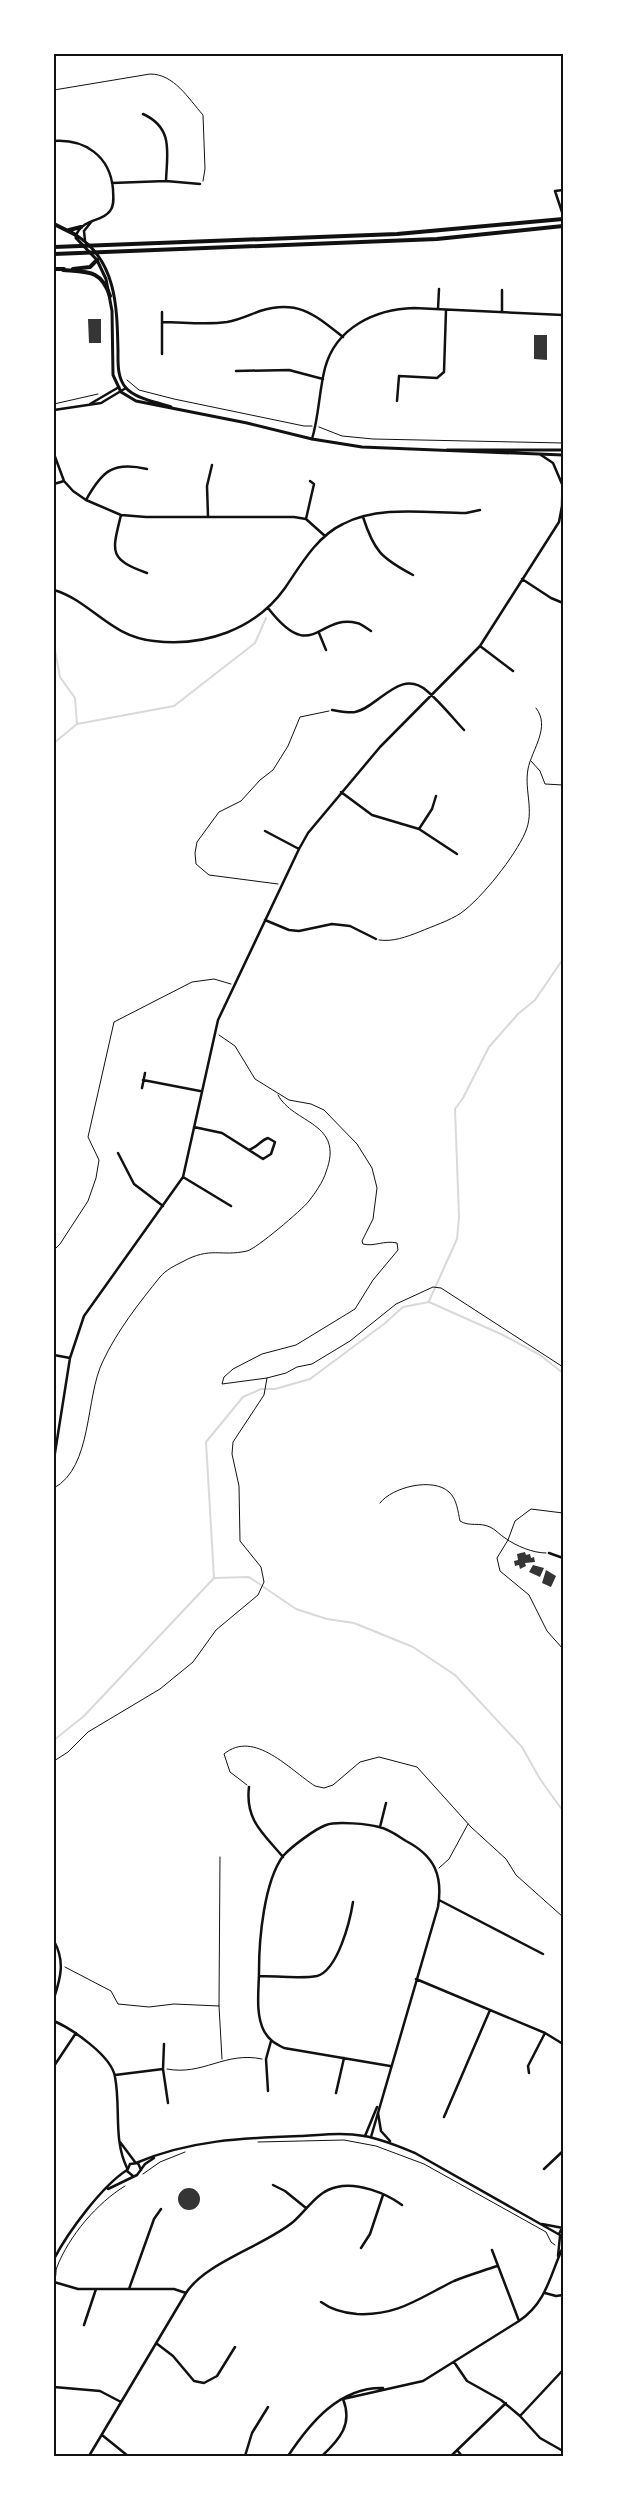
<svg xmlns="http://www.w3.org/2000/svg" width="617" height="2510" font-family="Inter,sans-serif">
  <rect width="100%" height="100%" fill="#fff"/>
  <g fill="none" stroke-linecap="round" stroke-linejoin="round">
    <path stroke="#d9d9d9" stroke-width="2" d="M 54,645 L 60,677 L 75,698 L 77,724
      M 54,743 L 77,724 L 174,706 L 255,643 L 266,618
      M 429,1301 L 457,1239 L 459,1217 L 455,1109 L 463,1098 L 489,1047 L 518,1014 L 535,1000 L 563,959
      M 214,1578 L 249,1577 L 296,1609 L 327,1619 L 354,1623 L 413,1647 L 455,1675 L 522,1747 L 540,1779 L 563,1811
      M 54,1740 L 84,1716 L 214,1578 L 206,1442 L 243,1397 L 261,1389 L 275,1389 L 310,1379 L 384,1324 L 403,1307 L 429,1302 L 503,1335 L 540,1355 L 563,1373"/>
  </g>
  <path fill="#353535" d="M 88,319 L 101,319 L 101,343 L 89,343 Z
    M 534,335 L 547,335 L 547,360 L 534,359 Z
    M 525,1552 L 526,1555 L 530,1554 L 531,1558 L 534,1557 L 535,1562 L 525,1563 L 526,1566 L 520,1569 L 519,1565 L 515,1566 L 514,1561 L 518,1560 L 517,1554 Z
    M 533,1565 L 544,1568 L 540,1577 L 529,1572 Z
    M 546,1570 L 556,1576 L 551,1587 L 542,1583 Z
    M178 2199a11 11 0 1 1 22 0a11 11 0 1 1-22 0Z"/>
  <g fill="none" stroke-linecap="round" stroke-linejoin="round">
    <path stroke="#111" stroke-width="1" d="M 54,90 L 150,74 C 174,74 188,98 203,115 L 205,169 L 203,181
      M 127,380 L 139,390 L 174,399 L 304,426 L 312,426
      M 54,404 L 98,394
      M 319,427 L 342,436 L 373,439 L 563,443
      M 531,761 L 540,771 L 545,784 L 563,785
      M 278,884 L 209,875 L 196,864 L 195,853 L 197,842 L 219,812 L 241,801 L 260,780 L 273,770 L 288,746 L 300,717 L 329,711
      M 379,940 C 393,942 406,937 419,932 C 433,926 449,921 461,913 C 482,898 515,856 525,833 C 535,811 524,791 528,769 C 532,749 551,727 536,708
      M 219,1035 L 235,1046 L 255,1079 L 289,1100 L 311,1104 L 324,1110 L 357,1144 L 372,1168 L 377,1188 L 373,1219 L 362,1241 L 363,1244 C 374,1247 384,1240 397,1243 L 398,1250 L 373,1280 L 355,1309 L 296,1345 L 262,1354 L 233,1369 L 224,1377 L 222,1384 L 267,1378 L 286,1373 L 297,1367 L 312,1364 L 350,1341 L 396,1304 L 433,1287 L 441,1288 L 563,1367
      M 54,1250 L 60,1244 L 88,1201 L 96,1178 L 99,1160 L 88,1137 L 114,1022 L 192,982 L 214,979 L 231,984
      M 54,1488 C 93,1467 85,1397 103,1361 C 117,1331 139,1303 160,1277 C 166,1270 174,1266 182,1262 C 211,1246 220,1257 247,1251 C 256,1249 302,1210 309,1201 C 315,1193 323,1182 326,1172 C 345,1122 293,1124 278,1095
      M 380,1503 C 392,1487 433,1477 449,1492 C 457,1499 458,1512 460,1521 C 469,1527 480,1522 490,1527 C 495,1529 500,1535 505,1538 C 516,1546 533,1553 546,1553
      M 563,1513 L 531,1509 L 515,1521 L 508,1540 L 497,1558 L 500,1571 L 529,1595 L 547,1631 L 563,1649
      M 54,1761 L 68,1752 L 88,1732 L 160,1689 L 193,1662 L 216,1630 L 258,1595 L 264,1582 L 261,1567 L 240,1541 L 239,1486 L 232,1454 L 233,1442 L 264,1395 L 267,1378
      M 247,1785 L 230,1772 L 224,1754 C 254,1729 290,1770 315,1786 L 324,1788 L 333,1785 L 360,1762 L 379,1757 L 417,1767 L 471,1827 L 506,1859 L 516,1875 L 563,1917
      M 439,1868 L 449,1859 L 468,1824
      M 65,1967 L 111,1991 L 118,2004 L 149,2007 L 174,2004 L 219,2006 L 222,2059
      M 219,2006 L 220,1857
      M 167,2069 C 203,2076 225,2051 262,2059
      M 258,2142 L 344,2140 L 376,2146 L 424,2164 L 546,2232 L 551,2242 L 555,2245
      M 143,2174 L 160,2162 L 185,2152
      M 55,2278 C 57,2274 55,2271 57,2267 C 69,2236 97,2203 125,2186"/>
    <path stroke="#111" stroke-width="2.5" d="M 143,114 C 174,128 167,153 166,181
      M 54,141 C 85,139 110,156 113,189 C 113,196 115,205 110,211 C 101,223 85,217 76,235
      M 112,183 L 166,181 L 200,184
      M 563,190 L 555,191 L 563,215
      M 85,241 L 84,231 L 92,221
      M 438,309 L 439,289
      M 502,312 L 502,290
      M 162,322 C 183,322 206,325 227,322 C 239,320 249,315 260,311 C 298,299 315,315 343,337
      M 162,354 L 162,312
      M 236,371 L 289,370 L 323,379
      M 397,401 L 399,376 L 437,378 L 444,372 L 446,310
      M 312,439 C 319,416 319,391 325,368 C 336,327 376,309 414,308 L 563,315
      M 54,454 L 64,481 L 73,491 L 86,500 L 121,515 L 146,517 L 294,517 L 306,519 L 325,536
      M 541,455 L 553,463 L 562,484
      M 54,484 L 64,481
      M 86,500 C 102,471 113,461 147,469
      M 121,515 C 112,552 108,559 147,573
      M 208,516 L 207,486 L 212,465
      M 363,517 C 374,551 381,558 413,575
      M 306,519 L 314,484 L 310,481
      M 522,579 L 551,598 L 563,603
      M 54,590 C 91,601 110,637 154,641 C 204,647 255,630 285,588 C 300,566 317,536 343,524 C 379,505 427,513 466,513 L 480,510
      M 268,608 C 313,666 318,613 357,623 C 362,624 366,628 371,631
      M 319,633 L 326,650
      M 480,646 L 513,671
      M 332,710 C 339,711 348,713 355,712 C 378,708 400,667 427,691 C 440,702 452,717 464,730
      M 341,792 L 372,815 L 419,829 L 457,854
      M 419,829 L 432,809 L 436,796
      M 265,831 L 299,849
      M 265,920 L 289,930 L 299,931 L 332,924 L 350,926 L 376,939
      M 143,1080 L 200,1091
      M 142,1088 L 145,1073
      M 194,1127 L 222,1133 L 263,1159 L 271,1154 L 275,1142 L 268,1138 C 261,1140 259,1146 249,1150
      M 118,1153 L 134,1184 L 163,1206
      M 183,1177 L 231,1206
      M 54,1355 L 70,1358
      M 54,1459 L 70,1358 L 84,1316 L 183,1177 L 218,1020 L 299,849 L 308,833 L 380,747 L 480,646 L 559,522 L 562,506 L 563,462
      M 549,1553 L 563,1558
      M 249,1787 C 245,1820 263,1833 283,1857
      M 380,1827 L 386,1803
      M 439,1900 L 543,1954
      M 54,1941 C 65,1961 61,1977 54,1998
      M 259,1976 C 275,1976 302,1979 317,1976 C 338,1970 350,1921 353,1902
      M 416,1979 L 545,2033 L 563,2044
      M 54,2021 C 72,2029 112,2056 115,2077 C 121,2108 113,2139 127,2168
      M 164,2044 L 163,2069 L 168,2103
      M 54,2066 L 76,2033
      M 529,2073 L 528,2066 L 545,2033
      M 115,2075 L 163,2069
      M 268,2091 L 266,2059 L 271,2041
      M 336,2093 L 344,2058
      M 444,2117 L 490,2010
      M 365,2136 L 377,2107
      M 371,2137 L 438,1907 C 443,1876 435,1856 406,1841 C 398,1836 389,1829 379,1827 C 369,1824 336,1821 326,1825 C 315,1829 291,1847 283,1856 C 264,1882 259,1939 259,1971 C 259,1989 255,2014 264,2031 C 269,2040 274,2043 284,2048 L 390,2066
      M 120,2142 L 135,2162
      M 54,2144 L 54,2147
      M 544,2169 L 563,2151
      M 273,2185 L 285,2191 L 306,2208
      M 361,2248 L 370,2234 L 383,2195
      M 492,2250 L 519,2321
      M 558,2256 L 560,2236
      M 54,2282 L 78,2289 L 174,2289 L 186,2293
      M 129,2289 L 154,2219 L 161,2209
      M 545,2293 L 556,2296 L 563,2295
      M 321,2302 C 332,2310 343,2313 357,2314 C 398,2316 419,2298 454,2281 C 468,2275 483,2271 497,2266
      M 84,2325 L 96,2289
      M 156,2343 L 173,2356 L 194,2381 L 204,2383 L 217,2376 L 235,2347
      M 454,2362 L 467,2381 L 501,2400 L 520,2416 L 540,2438 L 563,2451
      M 54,2387 L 100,2391 L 121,2402
      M 343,2399 L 423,2381 L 519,2321 C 547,2302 550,2275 563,2247
      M 520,2416 L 563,2370
      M 102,2435 L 128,2456
      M 457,2450 L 462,2456
      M 89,2456 L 186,2293 C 206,2262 264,2246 293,2222 C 308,2209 317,2191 337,2187 C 357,2182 386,2193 402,2205
      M 245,2456 L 252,2433 L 268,2407
      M 288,2456 C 310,2423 339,2387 383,2388
      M 322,2456 C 340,2439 353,2424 343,2399
      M 451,2456 L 506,2403"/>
    <path stroke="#111" stroke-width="2.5" d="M 90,404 L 119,387
      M 54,410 L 101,403 L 126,388
      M 378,2113 L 381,2131 L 390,2141
      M 136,2163 C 189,2140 243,2138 300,2136 C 321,2135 343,2132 364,2136 C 382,2139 398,2146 415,2153 L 560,2235
      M 133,2176 L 127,2171 L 130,2164 L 138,2163 L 141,2170
      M 108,2189 L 137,2175 L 145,2164 L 154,2158
      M 542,2224 L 563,2228
      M 562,2228 L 559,2234 L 563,2239
      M 54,2259 C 68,2232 102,2186 127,2170"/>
    <path stroke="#111" stroke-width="3" d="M 76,235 L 76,238 L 97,260 L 106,279 L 112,311 L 113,375 L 121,392 L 136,401 L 247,423 L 312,439 L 362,447 L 563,455
      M 76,235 C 117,261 117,308 118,351 C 118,362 117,378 126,388 C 136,399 157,402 171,407
      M 447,450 L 563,450"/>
    <path stroke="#111" stroke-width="4" d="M 54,224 L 76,235
      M 69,230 L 81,227
      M 54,247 L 397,234 L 563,219
      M 54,254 L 437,239 L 563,226
      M 54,269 L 64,269
      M 73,269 L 90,267 L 97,260
      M 63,270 C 89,272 101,270 110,296"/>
  </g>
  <rect width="617" height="2510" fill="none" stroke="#ffffff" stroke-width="110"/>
  <rect x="55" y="55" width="507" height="2400" fill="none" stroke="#111" stroke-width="2"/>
</svg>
